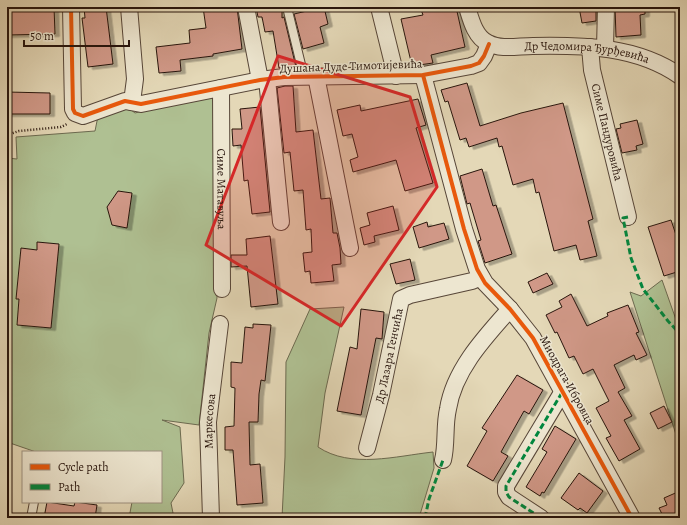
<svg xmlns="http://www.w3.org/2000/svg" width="687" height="525" font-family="Alegreya,serif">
  <defs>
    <filter id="shadow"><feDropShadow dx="4.5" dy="2.5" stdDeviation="0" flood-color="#0004"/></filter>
  </defs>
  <rect width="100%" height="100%" fill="#e4d8b7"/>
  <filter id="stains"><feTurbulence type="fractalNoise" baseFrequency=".005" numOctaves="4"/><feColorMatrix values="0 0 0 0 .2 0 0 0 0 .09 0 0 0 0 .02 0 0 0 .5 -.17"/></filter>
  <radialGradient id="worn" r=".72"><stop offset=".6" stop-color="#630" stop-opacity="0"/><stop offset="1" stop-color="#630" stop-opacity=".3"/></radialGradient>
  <path fill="#afc092" stroke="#6c6a50" d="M 213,92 L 217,298 L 209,333 L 199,425 L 162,420 L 180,427 L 184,483 L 171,503 L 174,518 L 129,518 L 132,502 L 161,502 L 161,452 L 36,452 L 7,442 L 7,158 L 17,159 L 16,137 L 95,131 L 98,116 L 126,106 L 135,113 Z
    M 662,280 L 680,331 L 680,447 L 630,292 L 641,296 Z
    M 344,307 L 325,393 L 318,447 C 351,469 396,456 433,452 L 434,468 L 419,518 L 282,518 L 285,457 L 286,362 L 310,309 Z"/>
  <path fill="#d09887" stroke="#28150d" filter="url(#shadow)" d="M 7,7 L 54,7 L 55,34 L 7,35 Z
    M 84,7 L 106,7 L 113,64 L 88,67 L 82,18 L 85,18 Z
    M 203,7 L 237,7 L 242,49 L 213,54 L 213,56 L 180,60 L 181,71 L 159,73 L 156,47 L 190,43 L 189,30 L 206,28 Z
    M 256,7 L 282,7 L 282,18 L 284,17 L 296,67 L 279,68 L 273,31 L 265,32 L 262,17 L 258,17 Z
    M 324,7 L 328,24 L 320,27 L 324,43 L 303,49 L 294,14 Z
    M 420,7 L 456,7 L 465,47 L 431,55 L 433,63 L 412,66 L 401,19 L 423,15 Z
    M 579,7 L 596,7 L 596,21 L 582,23 Z
    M 615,7 L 645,7 L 645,14 L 640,15 L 641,35 L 616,37 Z
    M 467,83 L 480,126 L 521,113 L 563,103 L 593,219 L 588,221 L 597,256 L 580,260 L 576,245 L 554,251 L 539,192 L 536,193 L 533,179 L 513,185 L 502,146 L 499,147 L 497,138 L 469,147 L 466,138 L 460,140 L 448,101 L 445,102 L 441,90 Z
    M 285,86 L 293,86 L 296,132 L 313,130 L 321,199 L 330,198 L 333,233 L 337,233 L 340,248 L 341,264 L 332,265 L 334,281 L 311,283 L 310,271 L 305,272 L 303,253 L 312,252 L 311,229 L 306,230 L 303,190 L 294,191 L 290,152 L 284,153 L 277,88 Z
    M 7,92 L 50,93 L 50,114 L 7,114 Z
    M 418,99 L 426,125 L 416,128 L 433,183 L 405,191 L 396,160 L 353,172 L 350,160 L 358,157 L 352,134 L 343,136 L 337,110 L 360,105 L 361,111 Z
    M 260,107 L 270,212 L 252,214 L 248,180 L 244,181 L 241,145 L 233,146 L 232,129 L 242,129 L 240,109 Z
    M 637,120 L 643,144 L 636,146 L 637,150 L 622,153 L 616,129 L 621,128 L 620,124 Z
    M 482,169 L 493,206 L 496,205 L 512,254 L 485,263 L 478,241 L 481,240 L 470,203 L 467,204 L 460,176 Z
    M 118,191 L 132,193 L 127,228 L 112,225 L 107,207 Z
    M 393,206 L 399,230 L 374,236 L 375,242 L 364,245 L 360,228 L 370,225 L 367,213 Z
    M 671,220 L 680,247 L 680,271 L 664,276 L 648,227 Z
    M 427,222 L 428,227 L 444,223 L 449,239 L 419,248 L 413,227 Z
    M 270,236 L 278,304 L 251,307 L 247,266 L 231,267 L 231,255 L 247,255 L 246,239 Z
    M 37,242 L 59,244 L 51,328 L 17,325 L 19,299 L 16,299 L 21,248 L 37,250 Z
    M 410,259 L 415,280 L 396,284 L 390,264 Z
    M 547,273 L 553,284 L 533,293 L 528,282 Z
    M 571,294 L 587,326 L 608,316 L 607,313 L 628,305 L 639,332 L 636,333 L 647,355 L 636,360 L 634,355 L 614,365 L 625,388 L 618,392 L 632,416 L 624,420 L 640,449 L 619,461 L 606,438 L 611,436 L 596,408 L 609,401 L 593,369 L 583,374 L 574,356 L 569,358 L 557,332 L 555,333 L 546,315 L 562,307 L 559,301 Z
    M 361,309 L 384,312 L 382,339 L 376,338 L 361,415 L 337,411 L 350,347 L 357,349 Z
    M 253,324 L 271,325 L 265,381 L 261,380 L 259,394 L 258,422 L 249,422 L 250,465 L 260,464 L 263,503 L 237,505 L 233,450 L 225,450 L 225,427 L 234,426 L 235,388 L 231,387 L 231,362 L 242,363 L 245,327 L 253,328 Z
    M 517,375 L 543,390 L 529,414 L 524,411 L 501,452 L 508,456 L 493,481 L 467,466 L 487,431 L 482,428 Z
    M 664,406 L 672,422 L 658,429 L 650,413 Z
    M 555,426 L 576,439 L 544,493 L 542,492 L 540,496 L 526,487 L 547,452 L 542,449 Z
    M 579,473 L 603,491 L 587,513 L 580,508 L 578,510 L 561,498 Z
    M 680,491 L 680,518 L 664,518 L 659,508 L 667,505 L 664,498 Z
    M 47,502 L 74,506 L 75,502 L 97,505 L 95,518 L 44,518 Z"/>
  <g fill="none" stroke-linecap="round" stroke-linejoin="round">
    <defs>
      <path id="service" d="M 287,7 L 304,77
        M 31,518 L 34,502"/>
      <g id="minor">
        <path d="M 71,7 L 73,109 L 75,113 L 83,116 L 125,101 L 141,104 L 260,80 L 284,77 L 423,75 L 471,66 L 479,63 L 484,56 L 489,44"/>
        <path d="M 129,7 L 135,79 L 132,102"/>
        <path d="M 246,7 L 260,80"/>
        <path d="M 379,7 L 396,76"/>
        <path id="s1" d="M 467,7 C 471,20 475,37 488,43 C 501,50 518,46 533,46 C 584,45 637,46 680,76"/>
        <path id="s2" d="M 590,47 L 592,70 L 628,217"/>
        <path d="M 605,48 L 606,7"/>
        <path d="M 423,75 L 464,229 L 477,269 L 485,283 L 510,309 L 533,338 L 632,518"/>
        <path d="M 316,76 L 350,248"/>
        <path d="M 267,79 L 281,222"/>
        <path id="s3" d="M 221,88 L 222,289"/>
        <path id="s4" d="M 367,448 L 381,395 L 401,299 L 410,295 L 472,281 L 481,277"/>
        <path d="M 443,460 C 447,444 444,426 448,409 C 454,370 485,337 510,309"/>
        <path id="s5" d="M 211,518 L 208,422 L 220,324"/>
        <path d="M 541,518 L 509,497 L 506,492 L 506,486 L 563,391"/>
      </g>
    </defs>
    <use href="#service" stroke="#574638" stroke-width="10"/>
    <use href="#minor" stroke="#574638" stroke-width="18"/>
    <path stroke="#28150d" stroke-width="2.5" stroke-dasharray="1 2" stroke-linecap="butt" d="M 7,135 L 19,131 L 61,127 L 67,124"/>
    <use href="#service" stroke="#ede6d0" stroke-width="8"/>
    <use href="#minor" stroke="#ede6d0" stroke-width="16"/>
    <path stroke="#00873e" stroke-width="3" stroke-dasharray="6 3" stroke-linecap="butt" d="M 628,217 L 623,218 L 631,258 L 643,289 L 668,321 L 680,334
      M 425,518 L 429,499 L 443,460
      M 541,518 L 509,497 L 506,492 L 506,486 L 563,391"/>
    <defs>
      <path id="cycleway" d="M 71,7 L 73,109 L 75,113 L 83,116 L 125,101 L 141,104 L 260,80 L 284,77 L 423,75 L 471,66 L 479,63 L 484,56 L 489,44
        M 423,75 L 464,229 L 477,269 L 485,283 L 510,309 L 533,338 L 632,518"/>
    </defs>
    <use href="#cycleway" stroke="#ede6d0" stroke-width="6"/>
    <use href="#cycleway" stroke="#e8590c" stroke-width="4"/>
  </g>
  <path fill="#d62828" fill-opacity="0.2" stroke="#d62828" stroke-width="3" stroke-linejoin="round" d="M 278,56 L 410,97 L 437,187 L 341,326 L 206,245 Z"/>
  <g text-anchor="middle" stroke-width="3" stroke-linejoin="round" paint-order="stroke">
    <g font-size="12" fill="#28150d" stroke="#ede6d0">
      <text dy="4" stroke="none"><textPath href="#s1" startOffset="143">Др Чедомира Ђурђевића</textPath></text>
      <text transform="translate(351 66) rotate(-2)" y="4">Душана Дуде Тимотијевића</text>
      <text dy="4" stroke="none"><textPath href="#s2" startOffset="87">Симе Пандуровића</textPath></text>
      <text dy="4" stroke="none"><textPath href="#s3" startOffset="101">Симе Матавуља</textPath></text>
      <text dy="4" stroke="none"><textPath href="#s4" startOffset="95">Др Лазара Генчића</textPath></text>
      <text transform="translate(567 380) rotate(61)" y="4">Миодрага Ибровца</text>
      <text dy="4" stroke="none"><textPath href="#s5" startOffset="97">Маркесова</textPath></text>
    </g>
  </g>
  <rect width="687" height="525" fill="none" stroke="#e4d8b7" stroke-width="24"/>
  <rect x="8" y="8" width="671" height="509" fill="none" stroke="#28150d" stroke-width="2"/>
  <rect x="12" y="12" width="663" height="501" fill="none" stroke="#28150d"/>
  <rect x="22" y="451" width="140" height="52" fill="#ede6d0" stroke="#9e9282"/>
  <rect x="30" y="464" width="20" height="6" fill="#e8590c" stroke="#9e9282"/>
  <text x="58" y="471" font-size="12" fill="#28150d">Cycle path</text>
  <rect x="30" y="484" width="20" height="6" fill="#00873e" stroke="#9e9282"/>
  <text x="58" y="491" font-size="12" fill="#28150d">Path</text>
  <path d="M24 40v6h105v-6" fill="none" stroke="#28150d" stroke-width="2"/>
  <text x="30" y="40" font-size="12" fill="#28150d" stroke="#ede6d0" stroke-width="3" paint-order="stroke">50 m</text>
  <rect width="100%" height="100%" filter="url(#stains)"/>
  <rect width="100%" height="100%" fill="url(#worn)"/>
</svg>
